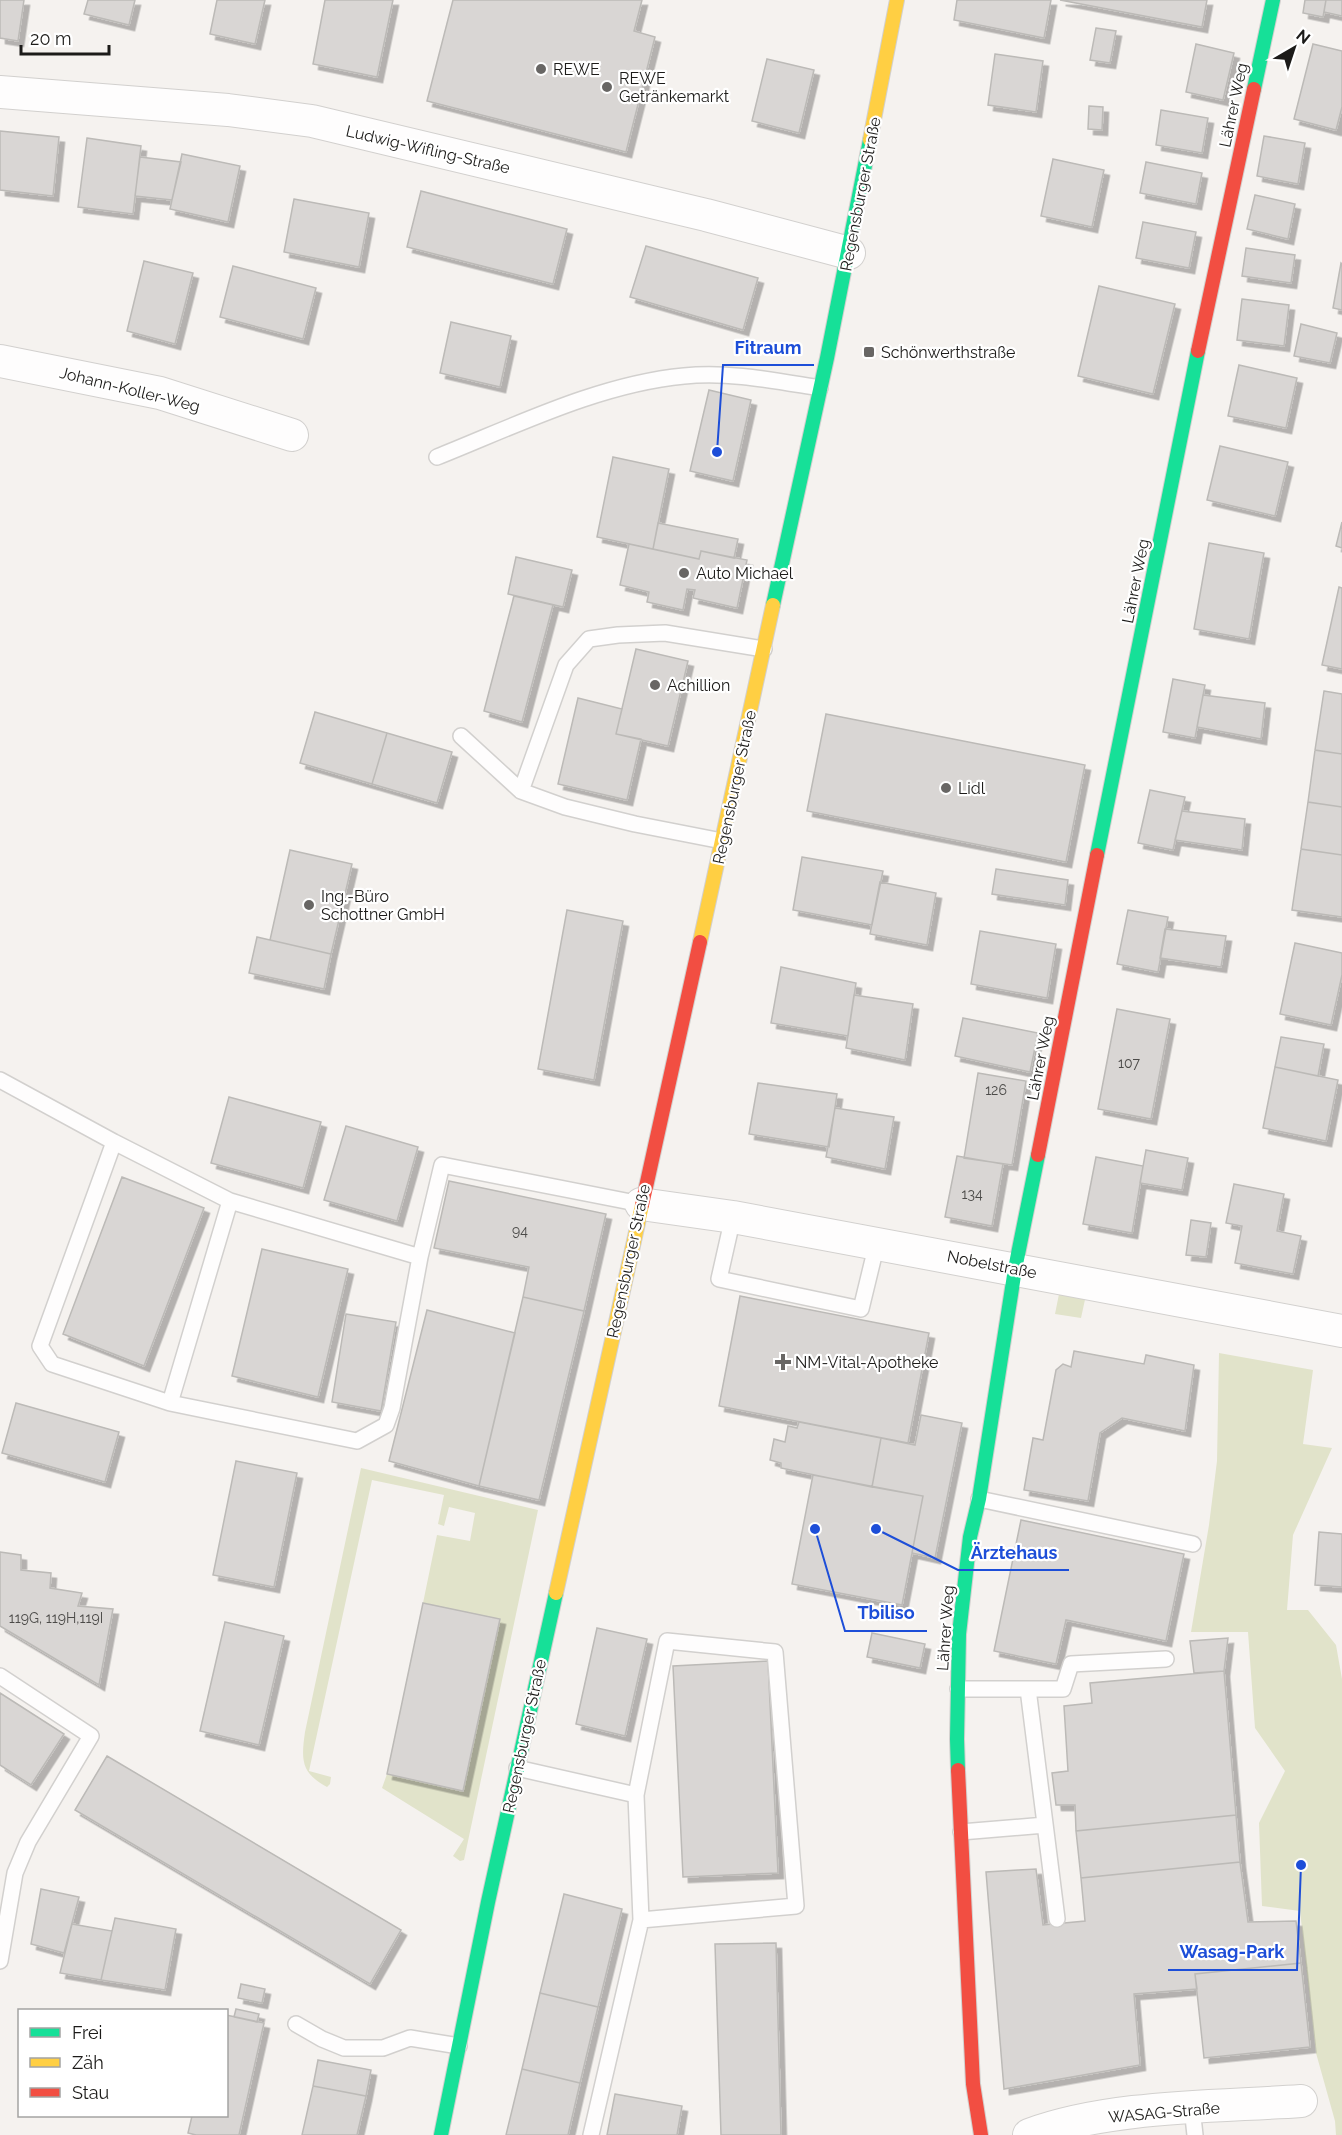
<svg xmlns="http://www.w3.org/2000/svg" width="1342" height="2135" font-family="Raleway,sans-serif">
  <defs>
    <filter id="shadow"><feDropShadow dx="5.5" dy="5.5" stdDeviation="0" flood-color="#0004"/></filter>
  </defs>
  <rect width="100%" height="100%" fill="#f5f2ef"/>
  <path fill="#e1e3ca" d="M 1059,1294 L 1086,1295 L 1081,1318 L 1055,1314 Z
    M 1219,1353 L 1313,1370 L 1303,1444 L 1332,1448 L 1293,1535 L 1287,1610 L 1308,1610 L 1336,1645 L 1342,1679 L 1342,2135 L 1336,2135 L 1335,2121 L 1316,2053 L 1300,1911 L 1262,1906 L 1259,1823 L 1285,1771 L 1255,1728 L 1248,1632 L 1191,1632 L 1209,1525 L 1217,1461 Z
    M 361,1468 L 538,1510 L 464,1860 L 460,1861 L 453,1856 L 464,1839 L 382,1788 L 387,1774 L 463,1790 L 499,1619 L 423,1603 L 437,1535 L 470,1541 L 475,1513 L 449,1507 L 444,1526 L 438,1524 L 444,1495 L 372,1480 L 309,1771 L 331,1777 L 330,1784 L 327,1787 C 301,1773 301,1760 305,1732 Z"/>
  <path fill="#d9d6d4" stroke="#bcbab7" stroke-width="1.5" filter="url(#shadow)" d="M 0,0 L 24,0 L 18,41 L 0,38 Z
    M 88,0 L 135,0 L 129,25 L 84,14 Z
    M 217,0 L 265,0 L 255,44 L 210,34 Z
    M 325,0 L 393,0 L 377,77 L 313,64 Z
    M 453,0 L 642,0 L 634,31 L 655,37 L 626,152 L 427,101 Z
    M 957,0 L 1051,0 L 1044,38 L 954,20 Z
    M 1060,0 L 1207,0 L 1202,27 Z
    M 1305,0 L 1326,0 L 1323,17 L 1303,13 Z
    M 1326,0 L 1342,0 L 1342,16 L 1324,12 Z
    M 1096,28 L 1116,31 L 1110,63 L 1090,60 Z
    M 1196,44 L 1234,53 L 1223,100 L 1186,92 Z
    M 1313,44 L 1342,51 L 1342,107 L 1336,130 L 1294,119 Z
    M 995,54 L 1043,61 L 1036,112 L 988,105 Z
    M 767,59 L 814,70 L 799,133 L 752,121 Z
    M 1089,106 L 1103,107 L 1102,130 L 1088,129 Z
    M 1161,110 L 1208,118 L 1202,153 L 1156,145 Z
    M 0,131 L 59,137 L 53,196 L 0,190 Z
    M 1264,136 L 1305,143 L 1298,184 L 1257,176 Z
    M 87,138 L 141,146 L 133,214 L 78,207 Z
    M 182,154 L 240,166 L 228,222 L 170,209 Z
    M 140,157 L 181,162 L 172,200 L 135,196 Z
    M 1053,159 L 1104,170 L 1092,227 L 1041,216 Z
    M 1146,162 L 1202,173 L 1196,204 L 1140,193 Z
    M 421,191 L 567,229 L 553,284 L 407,247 Z
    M 1255,195 L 1295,204 L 1288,239 L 1247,229 Z
    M 294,199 L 369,213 L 359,267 L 284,252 Z
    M 1143,222 L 1196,232 L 1189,268 L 1136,258 Z
    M 646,246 L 758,278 L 743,330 L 630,297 Z
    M 1246,248 L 1295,255 L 1291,283 L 1242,276 Z
    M 144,261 L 193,273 L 175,344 L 127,331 Z
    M 1341,263 L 1342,264 L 1342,310 L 1333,308 Z
    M 233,266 L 316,288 L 303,339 L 220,317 Z
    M 1099,286 L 1175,304 L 1153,394 L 1078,376 Z
    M 1242,299 L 1289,305 L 1284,346 L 1237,340 Z
    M 451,322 L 511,336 L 500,387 L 440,373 Z
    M 1301,324 L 1337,333 L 1330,363 L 1294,356 Z
    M 1239,365 L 1297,378 L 1286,428 L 1228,416 Z
    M 709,390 L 751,400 L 733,481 L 690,471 Z
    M 1220,446 L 1288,462 L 1275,516 L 1207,500 Z
    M 613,457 L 669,469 L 653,549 L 597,537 Z
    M 1342,522 L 1342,548 L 1336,546 Z
    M 658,523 L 738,539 L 734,558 L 701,551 L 699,559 L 653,549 Z
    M 1209,543 L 1264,553 L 1249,639 L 1194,629 Z
    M 629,544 L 699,559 L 701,551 L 747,560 L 737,608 L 693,598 L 695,590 L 687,589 L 683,610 L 647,602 L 649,592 L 620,585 Z
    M 516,557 L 572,570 L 563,607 L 508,594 Z
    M 1339,587 L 1342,588 L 1342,669 L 1322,665 Z
    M 514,596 L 553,605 L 522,722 L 484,711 Z
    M 636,649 L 688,661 L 668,746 L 616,734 Z
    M 1173,679 L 1205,685 L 1195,738 L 1163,732 Z
    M 1324,691 L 1342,694 L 1342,754 L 1315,750 Z
    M 1203,695 L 1265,703 L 1261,739 L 1197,727 Z
    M 578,698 L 622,709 L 616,734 L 641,739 L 627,800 L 558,784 Z
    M 315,712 L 387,733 L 372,784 L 300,763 Z
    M 826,714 L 1085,765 L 1066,862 L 807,811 Z
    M 387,733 L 452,752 L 437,803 L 372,784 Z
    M 1315,750 L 1342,754 L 1342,807 L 1308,802 Z
    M 1150,790 L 1185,797 L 1173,850 L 1138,843 Z
    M 1308,802 L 1342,807 L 1342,855 L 1301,849 Z
    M 1182,811 L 1245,819 L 1242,850 L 1175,840 Z
    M 1301,849 L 1342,855 L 1342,917 L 1292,910 Z
    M 290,850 L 352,864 L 331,954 L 270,940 Z
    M 802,857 L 883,871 L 872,925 L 793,910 Z
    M 996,869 L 1068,880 L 1065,905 L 992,894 Z
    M 880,882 L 936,893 L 927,945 L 870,934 Z
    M 567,910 L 623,921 L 594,1080 L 538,1069 Z
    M 1128,910 L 1168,917 L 1158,972 L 1117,964 Z
    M 1165,929 L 1226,936 L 1221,967 L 1160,958 Z
    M 980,931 L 1056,944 L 1047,998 L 971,984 Z
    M 257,937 L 331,954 L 324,989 L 249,973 Z
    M 1295,943 L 1342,953 L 1342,975 L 1331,1025 L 1280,1014 Z
    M 781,967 L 856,983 L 848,1036 L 771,1023 Z
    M 854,995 L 913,1004 L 905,1060 L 846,1048 Z
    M 1117,1009 L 1170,1019 L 1151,1119 L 1098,1109 Z
    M 963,1018 L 1038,1033 L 1030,1072 L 955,1056 Z
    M 1281,1037 L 1324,1044 L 1318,1076 L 1275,1067 Z
    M 1275,1067 L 1338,1080 L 1326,1141 L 1263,1128 Z
    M 978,1073 L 1026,1081 L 1012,1165 L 964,1158 Z
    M 758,1083 L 837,1094 L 829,1147 L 749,1134 Z
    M 229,1097 L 321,1122 L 303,1188 L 211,1163 Z
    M 835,1108 L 894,1117 L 885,1169 L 826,1157 Z
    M 346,1126 L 418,1147 L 397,1221 L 324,1200 Z
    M 1146,1150 L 1188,1158 L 1182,1190 L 1140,1183 Z
    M 957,1156 L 1003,1164 L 992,1226 L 945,1217 Z
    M 1096,1157 L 1143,1166 L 1132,1233 L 1083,1224 Z
    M 122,1177 L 204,1208 L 144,1366 L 63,1334 Z
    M 449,1181 L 606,1214 L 584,1311 L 523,1297 L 529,1267 L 434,1248 Z
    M 1234,1184 L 1284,1194 L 1277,1231 L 1301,1236 L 1293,1274 L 1235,1263 L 1242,1226 L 1226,1223 Z
    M 1191,1220 L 1211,1223 L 1206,1257 L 1186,1255 Z
    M 262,1249 L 348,1269 L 318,1397 L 232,1376 Z
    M 740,1296 L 929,1333 L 908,1443 L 719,1406 Z
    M 523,1297 L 584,1311 L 539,1500 L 479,1486 Z
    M 427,1310 L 515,1333 L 479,1486 L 389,1461 Z
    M 346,1314 L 396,1322 L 381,1411 L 332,1402 Z
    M 1074,1351 L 1144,1364 L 1146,1355 L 1194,1365 L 1185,1431 L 1122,1418 L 1100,1433 L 1088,1501 L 1024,1490 L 1033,1438 L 1043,1440 L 1056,1370 L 1063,1364 L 1071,1367 Z
    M 16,1403 L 119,1432 L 105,1482 L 2,1453 Z
    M 921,1415 L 962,1423 L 935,1558 L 912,1553 L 923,1496 L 872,1487 L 881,1438 L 915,1445 Z
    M 799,1422 L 881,1438 L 872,1487 L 781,1468 L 781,1463 L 770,1460 L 774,1439 L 785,1442 L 788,1426 L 797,1428 Z
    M 236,1461 L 297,1473 L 274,1587 L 213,1575 Z
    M 813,1475 L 923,1496 L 902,1605 L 792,1584 Z
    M 1021,1520 L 1184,1554 L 1166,1641 L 1066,1620 L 1056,1664 L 994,1651 Z
    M 1319,1532 L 1342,1534 L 1342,1587 L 1315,1585 Z
    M 0,1552 L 21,1555 L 21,1570 L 51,1573 L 50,1588 L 82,1593 L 78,1606 L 113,1609 L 99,1685 L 0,1626 Z
    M 423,1603 L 500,1619 L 463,1791 L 387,1774 Z
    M 225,1622 L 284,1636 L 259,1745 L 200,1731 Z
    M 597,1628 L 647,1639 L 625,1736 L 576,1724 Z
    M 872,1633 L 925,1644 L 920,1668 L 867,1657 Z
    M 1228,1638 L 1224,1671 L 1194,1673 L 1190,1641 Z
    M 768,1661 L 778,1873 L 683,1877 L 673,1666 Z
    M 1224,1671 L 1236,1815 L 1076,1831 L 1075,1805 L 1056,1805 L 1052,1773 L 1068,1771 L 1064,1706 L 1092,1703 L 1090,1683 Z
    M 0,1693 L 64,1734 L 31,1785 L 0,1765 Z
    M 107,1756 L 401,1930 L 370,1984 L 75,1810 Z
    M 1236,1815 L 1240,1862 L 1081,1878 L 1076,1831 Z
    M 1240,1862 L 1248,1922 L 1296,1921 L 1301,1963 L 1195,1974 L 1197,1989 L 1134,1994 L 1140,2065 L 1004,2089 L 986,1872 L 1036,1869 L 1043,1925 L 1085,1921 L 1081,1878 Z
    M 41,1889 L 79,1897 L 64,1953 L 31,1944 Z
    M 564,1894 L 622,1909 L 598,2007 L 540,1993 Z
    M 115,1918 L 176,1929 L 165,1990 L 101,1980 Z
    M 72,1924 L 112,1931 L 101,1980 L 60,1973 Z
    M 776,1943 L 781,2135 L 721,2135 L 715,1944 Z
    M 1301,1963 L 1310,2047 L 1204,2058 L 1195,1974 Z
    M 241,1984 L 265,1989 L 262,2003 L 238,1998 Z
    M 540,1993 L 598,2007 L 580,2083 L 522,2069 Z
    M 236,2009 L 259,2014 L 257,2022 L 234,2017 Z
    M 226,2015 L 264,2023 L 239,2135 L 196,2135 L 188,2133 L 192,2116 L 226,2116 Z
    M 318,2060 L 371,2070 L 366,2096 L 313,2086 Z
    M 522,2069 L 580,2083 L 568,2135 L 506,2135 Z
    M 313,2086 L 366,2096 L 357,2135 L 302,2135 Z
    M 615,2094 L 682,2106 L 677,2135 L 607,2135 Z"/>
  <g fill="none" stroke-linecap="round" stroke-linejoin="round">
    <defs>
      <path id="lane" d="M 437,457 C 515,426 599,384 684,376 C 728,371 776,381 820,388
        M 461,736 L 521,791 L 565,807 L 635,824 L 722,841
        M 521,791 L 566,665 L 589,639 L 618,635 L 665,633 L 764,649
        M 0,1080 L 114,1142 L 230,1201 L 420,1257 L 392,1408 L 386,1425 L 357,1441 L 170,1403 L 230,1201
        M 114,1142 L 40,1346 L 52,1364 L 170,1403
        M 733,1217 L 719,1279 L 861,1309 L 877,1243
        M 420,1257 L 442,1165 L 641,1204
        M 979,1499 L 1193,1544
        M 0,1676 L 91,1736 L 28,1842 L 15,1873 L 0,1961
        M 958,1689 L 1063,1689 L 1071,1664 L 1166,1659
        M 1028,1689 L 1057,1919
        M 517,1768 L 636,1795 L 641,1920 L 591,2135
        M 636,1795 L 667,1641 L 775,1652 L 796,1906 L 641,1920
        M 961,1832 L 1045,1825
        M 296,2024 L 322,2039 L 344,2048 L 383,2048 L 410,2038 L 459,2046
        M 1192,2108 L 1195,2135"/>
      <path id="street" d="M 0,92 L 228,110 L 312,121 L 706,215 L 849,253
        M 0,361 L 160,393 L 292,435
        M 641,1204 L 733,1217 L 1342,1331
        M 1029,2135 C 1110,2105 1215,2107 1301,2101"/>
      <path id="fast" d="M 1254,89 L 1273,0
        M 773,605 L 827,358 L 870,140
        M 1097,855 L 1198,351
        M 958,1770 L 957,1739 L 959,1634 L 970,1537 L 979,1499 L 1015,1269 L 1038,1155
        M 441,2135 L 488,1902 L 556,1593"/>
      <path id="slow" d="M 870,140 L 897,0
        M 700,942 L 773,605
        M 556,1593 L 642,1205"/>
      <path id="jam" d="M 1198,351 L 1254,89
        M 1038,1155 L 1097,855
        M 642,1205 L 700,942
        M 958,1770 L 973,2084 L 981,2135"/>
    </defs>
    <use href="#lane" stroke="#d2d0ce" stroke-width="18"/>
    <use href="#street" stroke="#d2d0ce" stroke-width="34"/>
    <use href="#fast" stroke="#d2d0ce" stroke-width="16"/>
    <use href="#slow" stroke="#d2d0ce" stroke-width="16"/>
    <use href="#jam" stroke="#d2d0ce" stroke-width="16"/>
    <use href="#lane" stroke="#fefdfd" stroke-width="15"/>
    <use href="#street" stroke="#fefdfd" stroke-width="32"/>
    <use href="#fast" stroke="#16e098" stroke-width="14"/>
    <use href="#slow" stroke="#ffcf43" stroke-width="14"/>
    <use href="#jam" stroke="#f24e42" stroke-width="14"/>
  </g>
  <g fill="#686664" stroke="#fff" stroke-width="2">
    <circle cx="541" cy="69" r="6"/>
    <circle cx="607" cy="87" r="6"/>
    <rect x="863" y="346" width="12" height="12" rx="3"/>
    <circle cx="684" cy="573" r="6"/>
    <circle cx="655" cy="685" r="6"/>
    <circle cx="946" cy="788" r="6"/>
    <circle cx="309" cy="905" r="6"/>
    <path d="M780 1353h6v6h6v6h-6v6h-6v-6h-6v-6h6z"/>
  </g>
  <g text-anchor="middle" stroke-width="4.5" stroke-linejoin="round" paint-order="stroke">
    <g font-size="14" fill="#4b4a48">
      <text x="1129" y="1068">107</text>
      <text x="996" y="1095">126</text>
      <text x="972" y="1199">134</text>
      <text x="520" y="1236">94</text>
      <text x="56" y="1623">119G, 119H,119I</text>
    </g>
    <g font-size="16" fill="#1c1b19" stroke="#fff" text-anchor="start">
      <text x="553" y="75">REWE</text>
      <text x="619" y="84">REWE<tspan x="619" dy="18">Getränkemarkt</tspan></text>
      <text x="881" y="358">Schönwerthstraße</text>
      <text x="696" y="579">Auto Michael</text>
      <text x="667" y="691">Achillion</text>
      <text x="958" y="794">Lidl</text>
      <text x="321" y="902">Ing.-Büro<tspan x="321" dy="18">Schottner GmbH</tspan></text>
      <text x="795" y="1368">NM-Vital-Apotheke</text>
    </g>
    <g font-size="16" fill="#1c1b19" stroke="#fff">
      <text transform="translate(1233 105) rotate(-78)" y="6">Lährer Weg</text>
      <text transform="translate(428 149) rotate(13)" y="6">Ludwig-Wifling-Straße</text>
      <text transform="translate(860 194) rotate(-79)" y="6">Regensburger Straße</text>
      <text transform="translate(130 389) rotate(14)" y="6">Johann-Koller-Weg</text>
      <text transform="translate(1135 581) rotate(-79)" y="6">Lährer Weg</text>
      <text transform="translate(734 787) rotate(-78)" y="6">Regensburger Straße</text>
      <text transform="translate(1040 1058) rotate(-79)" y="6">Lährer Weg</text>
      <text transform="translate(628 1261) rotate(-78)" y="6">Regensburger Straße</text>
      <text transform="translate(992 1264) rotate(11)" y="6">Nobelstraße</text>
      <text transform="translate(945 1628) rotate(-86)" y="6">Lährer Weg</text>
      <text transform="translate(524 1736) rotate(-78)" y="6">Regensburger Straße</text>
      <text transform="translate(1164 2112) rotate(-5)" y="6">WASAG-Straße</text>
    </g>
  </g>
  <path fill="none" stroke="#1d4ed8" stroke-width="2" d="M717 452L723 365H814M876 1529L958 1570H1069M815 1529L845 1631H927M1301 1865L1297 1970H1168"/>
  <g fill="#1d4ed8" stroke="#fff" stroke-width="2">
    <circle cx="717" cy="452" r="6"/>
    <circle cx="876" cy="1529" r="6"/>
    <circle cx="815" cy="1529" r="6"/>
    <circle cx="1301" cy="1865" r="6"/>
  </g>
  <g font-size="18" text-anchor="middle" font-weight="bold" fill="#1d4ed8" stroke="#fff" stroke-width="4.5" stroke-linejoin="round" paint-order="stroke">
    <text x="768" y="354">Fitraum</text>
    <text x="1014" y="1559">Ärztehaus</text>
    <text x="886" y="1619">Tbiliso</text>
    <text x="1232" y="1958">Wasag-Park</text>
  </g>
  <rect x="18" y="2009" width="210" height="108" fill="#ffffff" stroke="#a4a4a3" stroke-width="1.5"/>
  <rect x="30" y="2028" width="30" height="9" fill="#16e098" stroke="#a4a4a3" stroke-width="1.5"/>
  <text x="72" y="2039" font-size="18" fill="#1c1b19">Frei</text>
  <rect x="30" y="2058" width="30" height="9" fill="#ffcf43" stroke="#a4a4a3" stroke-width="1.5"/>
  <text x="72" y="2069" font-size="18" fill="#1c1b19">Zäh</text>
  <rect x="30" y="2088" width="30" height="9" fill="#f24e42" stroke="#a4a4a3" stroke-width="1.5"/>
  <text x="72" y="2099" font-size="18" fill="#1c1b19">Stau</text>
  <g transform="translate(1294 48) rotate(39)" stroke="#ffffff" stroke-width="4.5" paint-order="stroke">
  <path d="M0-4.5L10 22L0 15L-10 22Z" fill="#1c1b19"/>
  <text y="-9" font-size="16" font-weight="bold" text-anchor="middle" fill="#1c1b19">N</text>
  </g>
  <path d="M21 45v9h88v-9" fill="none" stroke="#1c1b19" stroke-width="3"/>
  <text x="30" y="45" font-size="18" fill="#1c1b19" stroke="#ffffff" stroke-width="4.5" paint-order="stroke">20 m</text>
</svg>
